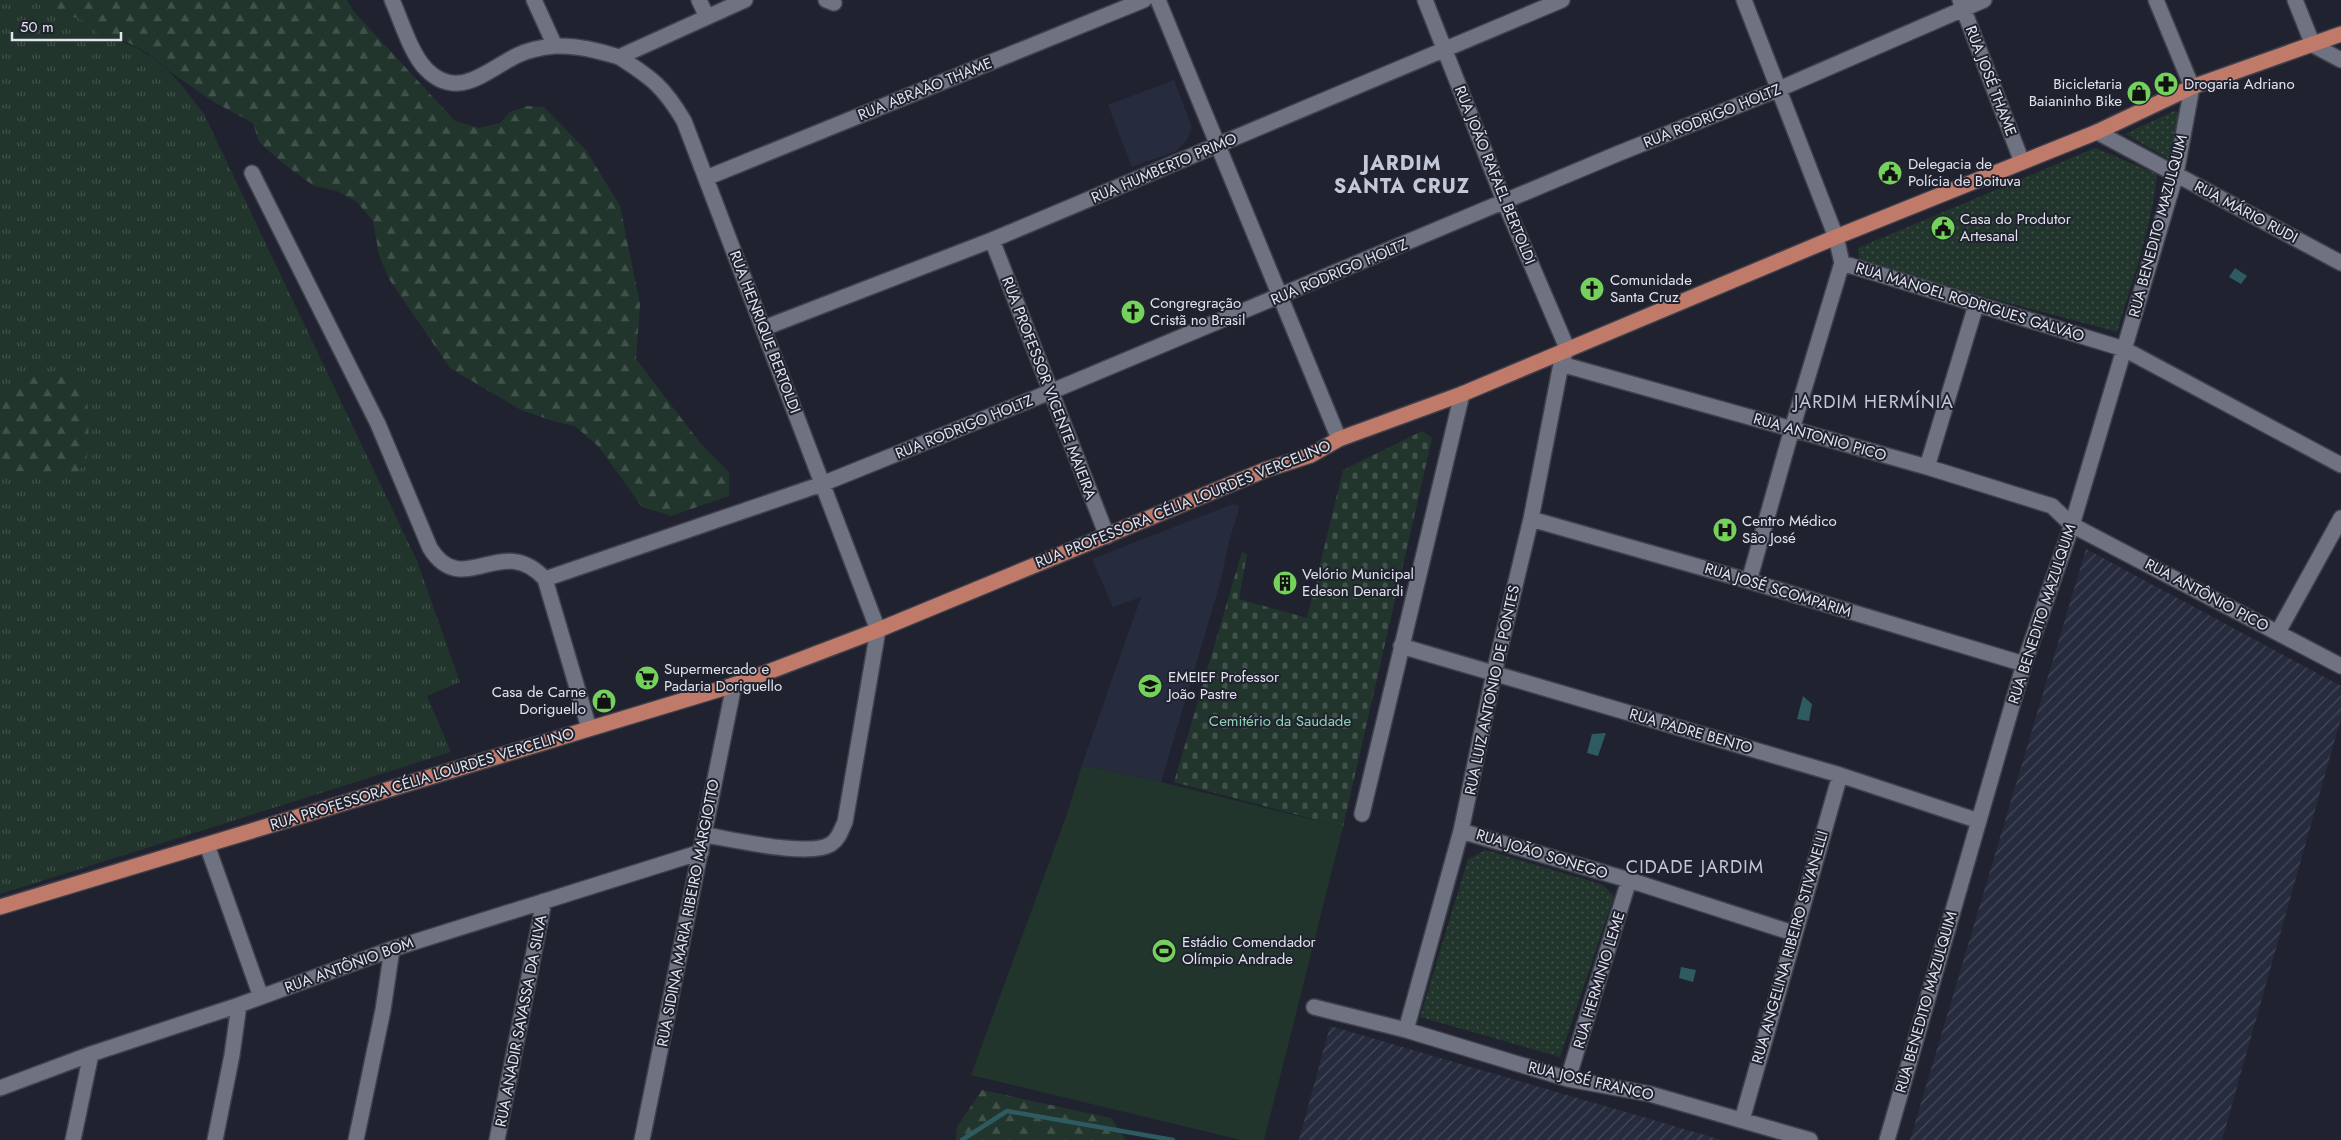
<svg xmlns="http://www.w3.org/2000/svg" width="2341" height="1140" font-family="Jost,sans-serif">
  <defs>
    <pattern id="industrial-furrows" width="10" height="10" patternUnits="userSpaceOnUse" patternTransform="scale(1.25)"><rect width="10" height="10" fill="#272b3e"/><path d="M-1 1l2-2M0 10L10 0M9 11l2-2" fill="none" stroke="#464a5a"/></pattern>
    <pattern id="grass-tufts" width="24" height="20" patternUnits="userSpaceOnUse" patternTransform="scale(1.25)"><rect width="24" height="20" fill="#21352c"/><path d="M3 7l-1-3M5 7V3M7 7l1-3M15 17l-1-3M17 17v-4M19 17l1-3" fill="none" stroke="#41524b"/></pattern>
    <pattern id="forest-firs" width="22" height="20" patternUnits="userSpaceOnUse" patternTransform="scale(1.25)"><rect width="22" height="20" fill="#21352c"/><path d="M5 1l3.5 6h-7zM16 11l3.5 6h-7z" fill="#41524b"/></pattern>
    <pattern id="cemetery-stones" width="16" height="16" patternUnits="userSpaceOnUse" patternTransform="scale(1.25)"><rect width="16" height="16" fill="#21352c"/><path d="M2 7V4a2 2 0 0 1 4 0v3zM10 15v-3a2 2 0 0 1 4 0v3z" fill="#41524b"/></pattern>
    <pattern id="park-dots" width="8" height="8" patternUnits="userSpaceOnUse" patternTransform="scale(1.25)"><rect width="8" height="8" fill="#21352c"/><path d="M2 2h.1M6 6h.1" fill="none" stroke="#41524b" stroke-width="1.8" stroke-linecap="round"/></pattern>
  </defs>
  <rect width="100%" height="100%" fill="#20232f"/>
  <path fill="#272b3e" d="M 1174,80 L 1192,128 L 1186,141 L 1176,151 L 1132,167 L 1108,105 Z
    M 1233,504 L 1239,506 L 1239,509 L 1229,541 L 1221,580 L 1161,782 L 1082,765 L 1141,597 L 1113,607 L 1092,559 Z"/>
  <path fill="url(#industrial-furrows)" d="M 2086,549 L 2341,686 L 2341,718 L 2222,1140 L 1910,1140 Z
    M 1330,1026 L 1722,1140 L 1299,1140 Z"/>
  <path fill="url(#grass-tufts)" d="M 0,0 L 36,0 L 43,7 L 95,24 L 97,33 C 155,51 168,66 204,114 L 417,561 L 460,682 L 427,696 L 451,752 L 0,894 L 0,473 L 27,471 L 49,374 L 23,379 L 0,387 Z"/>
  <path fill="url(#forest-firs)" d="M 36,0 L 347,0 L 355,13 L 455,121 L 479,128 L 500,123 L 510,112 L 527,106 L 544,107 L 586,150 L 620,206 L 640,304 L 636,359 L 701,444 L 729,472 L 729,496 L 671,516 L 642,507 L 599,447 L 575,426 L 553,421 L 521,410 L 450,368 L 389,279 L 379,255 L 373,221 L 357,202 L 337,191 L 314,186 L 285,165 L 259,142 L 253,123 L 214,102 L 176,76 L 148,53 L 127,42 L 96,33 L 95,24 L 42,7 Z
    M 49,374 L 78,374 L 87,393 L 89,447 L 85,464 L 74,475 L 27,471 L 0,473 L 0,387 L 23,379 Z
    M 982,1090 L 1111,1118 L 1126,1140 L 956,1140 L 957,1127 Z"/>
  <path fill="url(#cemetery-stones)" d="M 1422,431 L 1432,438 L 1431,443 L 1343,827 L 1174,782 L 1242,552 L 1247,554 L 1239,599 L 1307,618 L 1343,470 Z"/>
  <path fill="url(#park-dots)" d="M 2174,111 L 2179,112 L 2181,118 L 2169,159 L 2125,134 Z
    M 2095,148 L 2157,174 C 2152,227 2132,281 2117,332 L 1883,269 L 1859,259 L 1858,248 Z
    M 1486,850 L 1603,885 L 1614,896 L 1560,1057 L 1420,1017 L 1468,859 Z"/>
  <path fill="#21352c" d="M 1082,765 L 1161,782 L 1343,827 L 1264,1140 L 1241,1140 L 971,1075 L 1067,814 Z"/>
  <path fill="#2d5b61" d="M 2235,268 L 2247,276 L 2241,284 L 2229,277 Z
    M 1803,696 L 1812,704 L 1809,721 L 1797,719 Z
    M 1606,733 L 1598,756 L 1587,753 L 1592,734 Z
    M 1681,967 L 1696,970 L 1693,982 L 1679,978 Z"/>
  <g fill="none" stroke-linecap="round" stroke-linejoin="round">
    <path stroke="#2d5b61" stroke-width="4.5" d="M 962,1140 L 1007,1111 L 1173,1140"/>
    <defs>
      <path id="minor" d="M 392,0 C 401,20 411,54 426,69 C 458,102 488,69 518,55 C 528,50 545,47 555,46 C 577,45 599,51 619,57 L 745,0
        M 534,0 L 555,46
        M 699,0 L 707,17
        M 826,0 L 834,3
        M 1158,0 L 1339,439
        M 1744,0 L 1836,237 L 1842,263 L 2124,349 L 2341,465
        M 1960,0 L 2022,162
        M 2295,0 L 2313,45 L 2341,60
        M 619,57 C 652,78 664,87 684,121 L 878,630 L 845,822 C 841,830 839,839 831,844 C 809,858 732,839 705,835
        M 2097,132 L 2341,263
        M 252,173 L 378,424 L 430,548 C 463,601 501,531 545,579 L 589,728
        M 706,178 L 1144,0
        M 992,240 L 1107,536
        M 764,328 L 992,240 L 1562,0
        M 1561,364 L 1927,467 L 2052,506 L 2072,525 L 2341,666
        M 1927,467 L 1976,305
        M 1531,519 L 1749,581 L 2024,664
        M 545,579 L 822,484 L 1050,392 L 1617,154 L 1779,89 L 1984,0
        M 1749,581 L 1792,429 L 1842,263
        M 2278,632 L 2341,518
        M 1401,646 L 1840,775 L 1979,821
        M 1362,814 L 1462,394
        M 1461,831 L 1629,880 L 1793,933
        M 207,845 L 261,997
        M 1314,1007 L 1406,1030 L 1568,1079 L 1650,1094 L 1810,1140
        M 1406,1030 L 1461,831 L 1494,673 L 1531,519 L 1561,364 L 1567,348 L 1505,203 L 1425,0
        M 1568,1079 L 1629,880
        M 0,1088 L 91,1054 L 239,1005 L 392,949 L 701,852
        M 1742,1120 L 1840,775
        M 73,1140 L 91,1054
        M 215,1140 L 232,1055 L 239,1005
        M 356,1140 L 383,1010 L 392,949
        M 497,1140 L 544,901
        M 642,1140 L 734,685
        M 1887,1140 L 2024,664 L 2072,525 L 2176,174 L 2192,87 L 2156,0"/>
      <path id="major" d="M 0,907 L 734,685 L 878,630 L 1265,470 L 1311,455 L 1339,439 L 1462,394 L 1836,237 L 2097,132 L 2192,87 L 2341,34"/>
    </defs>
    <use href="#minor" stroke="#3e404a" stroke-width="18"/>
    <use href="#major" stroke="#3e404a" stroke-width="18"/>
    <use href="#minor" stroke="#6e7281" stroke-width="15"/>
    <use href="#major" stroke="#c07a6a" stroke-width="15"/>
  </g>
  <defs>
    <symbol id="pharmacy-disc" viewBox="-11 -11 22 22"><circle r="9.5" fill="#74d25c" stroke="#20232f"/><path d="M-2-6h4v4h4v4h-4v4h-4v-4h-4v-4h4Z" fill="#111"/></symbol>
    <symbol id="shop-disc" viewBox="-11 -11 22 22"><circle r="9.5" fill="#74d25c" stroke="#20232f"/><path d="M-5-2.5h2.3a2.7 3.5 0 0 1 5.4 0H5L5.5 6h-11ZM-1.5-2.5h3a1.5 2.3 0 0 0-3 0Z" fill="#111"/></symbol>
    <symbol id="civic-disc" viewBox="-11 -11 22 22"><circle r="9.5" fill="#74d25c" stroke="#20232f"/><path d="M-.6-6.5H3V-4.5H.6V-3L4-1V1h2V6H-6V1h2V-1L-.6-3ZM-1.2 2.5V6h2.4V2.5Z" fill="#111"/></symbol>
    <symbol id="church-disc" viewBox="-11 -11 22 22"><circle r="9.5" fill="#74d25c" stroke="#20232f"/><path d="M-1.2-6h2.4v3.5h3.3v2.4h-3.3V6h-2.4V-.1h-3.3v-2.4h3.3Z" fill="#111"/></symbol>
    <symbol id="hospital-disc" viewBox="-11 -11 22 22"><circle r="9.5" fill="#74d25c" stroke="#20232f"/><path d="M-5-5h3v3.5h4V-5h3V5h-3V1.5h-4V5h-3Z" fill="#111"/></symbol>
    <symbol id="building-disc" viewBox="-11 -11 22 22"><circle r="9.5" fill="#74d25c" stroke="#20232f"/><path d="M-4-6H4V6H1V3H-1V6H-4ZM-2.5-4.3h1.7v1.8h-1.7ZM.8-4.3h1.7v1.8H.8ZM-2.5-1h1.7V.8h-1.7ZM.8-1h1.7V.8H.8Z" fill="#111"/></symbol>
    <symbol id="supermarket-disc" viewBox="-11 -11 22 22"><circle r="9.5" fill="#74d25c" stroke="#20232f"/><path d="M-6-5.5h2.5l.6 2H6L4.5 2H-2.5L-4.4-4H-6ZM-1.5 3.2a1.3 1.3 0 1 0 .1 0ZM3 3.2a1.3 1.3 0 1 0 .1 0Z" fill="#111"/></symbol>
    <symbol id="school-disc" viewBox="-11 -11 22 22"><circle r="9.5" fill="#74d25c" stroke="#20232f"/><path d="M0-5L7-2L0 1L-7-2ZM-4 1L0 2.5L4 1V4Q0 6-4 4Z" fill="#111"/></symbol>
    <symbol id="stadium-disc" viewBox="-11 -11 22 22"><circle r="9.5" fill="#74d25c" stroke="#20232f"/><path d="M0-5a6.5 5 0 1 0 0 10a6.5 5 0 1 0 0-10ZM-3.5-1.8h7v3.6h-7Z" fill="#111"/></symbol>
  </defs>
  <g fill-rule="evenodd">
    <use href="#pharmacy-disc" x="2152" y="70" width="28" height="28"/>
    <use href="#shop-disc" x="2125" y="79" width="28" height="28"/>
    <use href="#civic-disc" x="1876" y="159" width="28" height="28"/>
    <use href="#civic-disc" x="1929" y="214" width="28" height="28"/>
    <use href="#church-disc" x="1578" y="275" width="28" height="28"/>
    <use href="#church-disc" x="1119" y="298" width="28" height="28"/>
    <use href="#hospital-disc" x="1711" y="516" width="28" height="28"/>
    <use href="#building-disc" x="1271" y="569" width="28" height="28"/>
    <use href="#supermarket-disc" x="633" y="664" width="28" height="28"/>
    <use href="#school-disc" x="1136" y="672" width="28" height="28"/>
    <use href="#shop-disc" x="590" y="687" width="28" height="28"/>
    <use href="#stadium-disc" x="1150" y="937" width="28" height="28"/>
  </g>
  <g text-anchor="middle" stroke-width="4" stroke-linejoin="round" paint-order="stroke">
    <g font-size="15" fill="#e1e4ec" stroke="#20232f">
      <text transform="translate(1991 81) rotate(69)" y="5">RUA JOSÉ THAME</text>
      <text transform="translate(925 89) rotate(-22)" y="5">RUA ABRAÃO THAME</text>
      <text transform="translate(1712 116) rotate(-22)" y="5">RUA RODRIGO HOLTZ</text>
      <text transform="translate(1164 168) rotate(-23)" y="5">RUA HUMBERTO PRIMO</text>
      <text transform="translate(1495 175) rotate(68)" y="5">RUA JOÃO RAFAEL BERTOLDI</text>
      <text transform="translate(2246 212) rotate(28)" y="5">RUA MÁRIO RUDI</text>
      <text transform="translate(2158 226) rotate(-75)" y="5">RUA BENEDITO MAZULQUIM</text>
      <text transform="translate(1339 272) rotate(-23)" y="5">RUA RODRIGO HOLTZ</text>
      <text transform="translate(1970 302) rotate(17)" y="5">RUA MANOEL RODRIGUES GALVÃO</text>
      <text transform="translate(765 332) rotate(69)" y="5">RUA HENRIQUE BERTOLDI</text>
      <text transform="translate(1049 388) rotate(69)" y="5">RUA PROFESSOR VICENTE MAIEIRA</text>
      <text transform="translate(964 427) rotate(-22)" y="5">RUA RODRIGO HOLTZ</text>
      <text transform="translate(1820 437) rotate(16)" y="5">RUA ANTONIO PICO</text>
      <text transform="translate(1183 504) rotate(-22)" y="5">RUA PROFESSORA CÉLIA LOURDES VERCELINO</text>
      <text transform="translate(1778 590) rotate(17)" y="5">RUA JOSÉ SCOMPARIM</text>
      <text transform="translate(2207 595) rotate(28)" y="5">RUA ANTÔNIO PICO</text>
      <text transform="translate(2042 614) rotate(-72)" y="5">RUA BENEDITO MAZULQUIM</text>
      <text transform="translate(1492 690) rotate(-78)" y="5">RUA LUIZ ANTONIO DE PONTES</text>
      <text transform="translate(1691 731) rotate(16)" y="5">RUA PADRE BENTO</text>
      <text transform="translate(422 779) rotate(-17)" y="5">RUA PROFESSORA CÉLIA LOURDES VERCELINO</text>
      <text transform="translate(1542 854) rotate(17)" y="5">RUA JOÃO SONEGO</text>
      <text transform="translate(688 913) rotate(-79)" y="5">RUA SIDINA MARIA RIBEIRO MARGIOTTO</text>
      <text transform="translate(1790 947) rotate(-74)" y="5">RUA ANGELINA RIBEIRO STIVANELLI</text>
      <text transform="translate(349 965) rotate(-20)" y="5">RUA ANTÔNIO BOM</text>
      <text transform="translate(1599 980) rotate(-73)" y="5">RUA HERMINIO LEME</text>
      <text transform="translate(1926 1002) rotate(-74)" y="5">RUA BENEDITO MAZULQUIM</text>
      <text transform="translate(521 1021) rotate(-79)" y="5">RUA ANADIR SAVASSA DA SILVA</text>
      <text transform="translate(1591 1081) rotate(13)" y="5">RUA JOSÉ FRANCO</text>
    </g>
    <g font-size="15" fill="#e1e4ec" stroke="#20232f" text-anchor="start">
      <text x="2122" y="89" text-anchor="end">Bicicletaria<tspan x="2122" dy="17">Baianinho Bike</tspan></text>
      <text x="2184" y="89">Drogaria Adriano</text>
      <text x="1908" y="169">Delegacia de<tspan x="1908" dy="17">Polícia de Boituva</tspan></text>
      <text x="1960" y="224">Casa do Produtor<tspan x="1960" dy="17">Artesanal</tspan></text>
      <text x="1610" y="285">Comunidade<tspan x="1610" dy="17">Santa Cruz</tspan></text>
      <text x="1150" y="308">Congregração<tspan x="1150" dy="17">Cristã no Brasil</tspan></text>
      <text x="1742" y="526">Centro Médico<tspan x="1742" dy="17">São José</tspan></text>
      <text x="1302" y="579">Velório Municipal<tspan x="1302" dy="17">Edeson Denardi</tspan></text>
      <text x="664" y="674">Supermercado e<tspan x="664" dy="17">Padaria Doriguello</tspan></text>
      <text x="1168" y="682">EMEIEF Professor<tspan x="1168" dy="17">João Pastre</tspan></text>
      <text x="586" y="697" text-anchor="end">Casa de Carne<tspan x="586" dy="17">Doriguello</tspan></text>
      <text x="1182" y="947">Estádio Comendador<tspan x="1182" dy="17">Olímpio Andrade</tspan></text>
    </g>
    <g font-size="15" fill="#90d3b4" stroke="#20232f">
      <text x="1280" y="726">Cemitério da Saudade</text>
    </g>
    <g font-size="18" letter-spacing="1" fill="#c3c8d8" stroke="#20232f">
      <text x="1874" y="408">JARDIM HERMÍNIA</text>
      <text x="1695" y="873">CIDADE JARDIM</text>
    </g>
    <g font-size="20" font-weight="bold" letter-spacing="1" fill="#c3c8d8" stroke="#20232f">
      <text x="1402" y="170">JARDIM<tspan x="1402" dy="23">SANTA CRUZ</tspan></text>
    </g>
  </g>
  <path d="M12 32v8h109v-8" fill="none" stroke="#e1e4ec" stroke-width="2.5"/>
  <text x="20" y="32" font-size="15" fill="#e1e4ec" stroke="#20232f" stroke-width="4" paint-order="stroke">50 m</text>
</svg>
